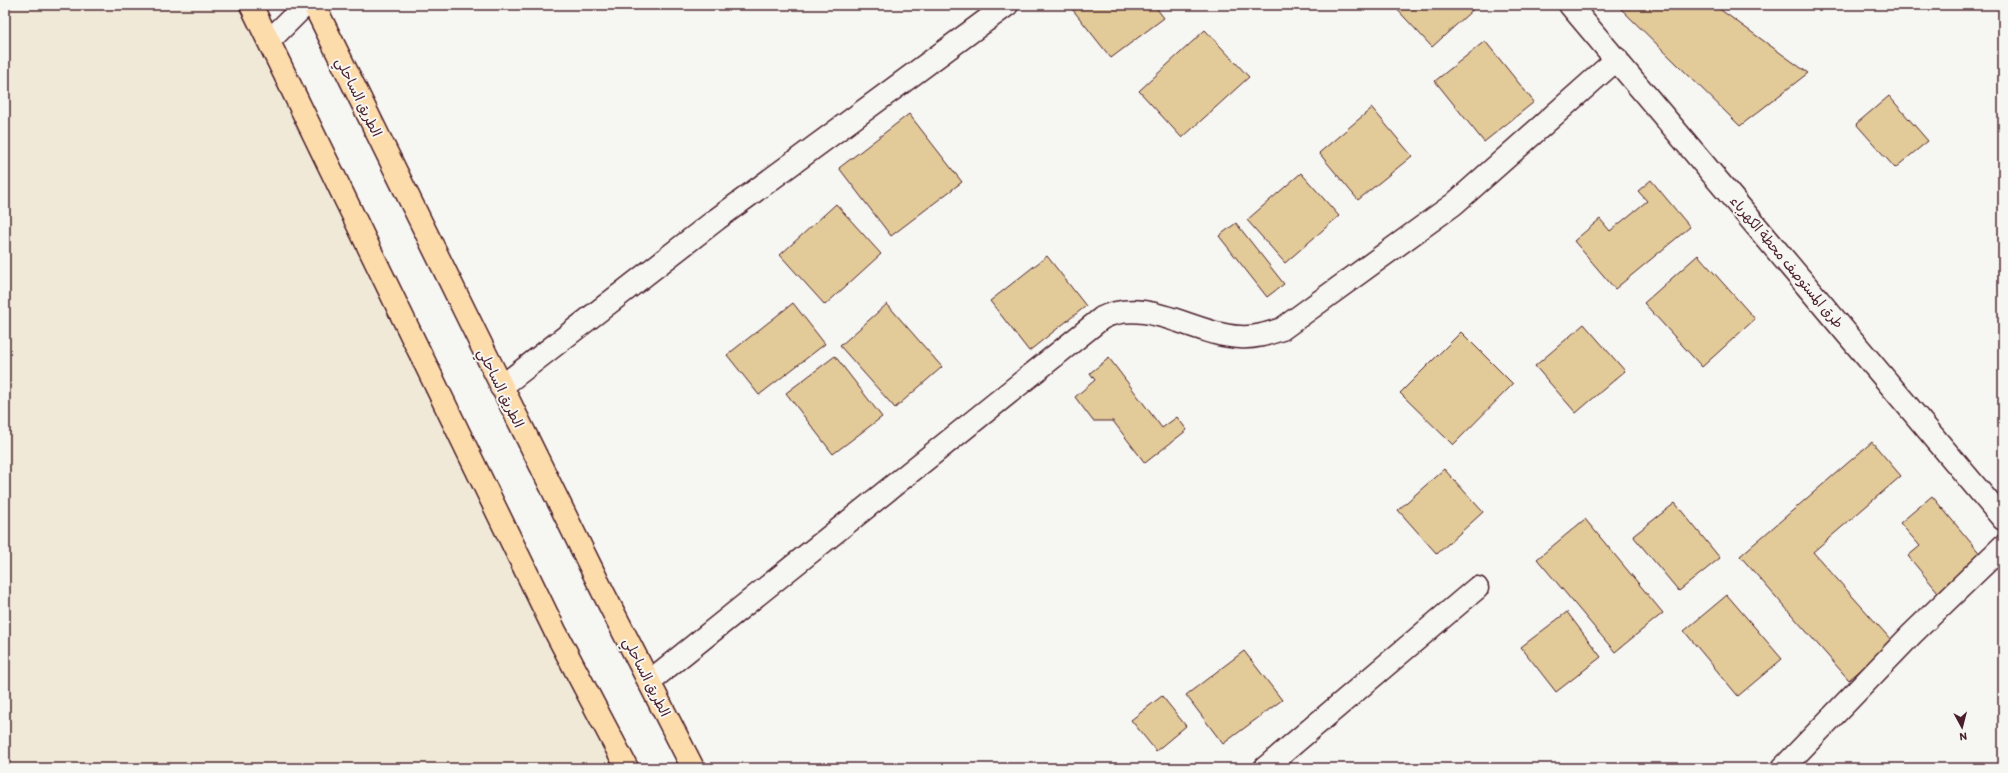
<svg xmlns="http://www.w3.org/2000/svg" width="2008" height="773" font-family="Itim,'Playpen Sans Arabic',sans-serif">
  <rect width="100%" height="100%" fill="#f6f6f2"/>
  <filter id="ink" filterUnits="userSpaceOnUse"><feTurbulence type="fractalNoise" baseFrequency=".025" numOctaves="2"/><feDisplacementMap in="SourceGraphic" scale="8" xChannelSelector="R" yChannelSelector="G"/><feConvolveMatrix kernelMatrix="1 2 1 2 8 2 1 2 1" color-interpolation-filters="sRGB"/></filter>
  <g filter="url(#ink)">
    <path fill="#f0e9d7" d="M 5,5 L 251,5 L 627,768 L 5,768 Z"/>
    <path fill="#e2ca99" stroke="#4a1f2b" d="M 1069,5 L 1154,5 L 1164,18 L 1111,58 Z
      M 1393,5 L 1478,5 L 1432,47 Z
      M 1617,5 L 1714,5 L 1808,73 L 1740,126 Z
      M 1205,30 L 1249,77 L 1182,138 L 1139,91 Z
      M 1485,41 L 1534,102 L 1484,142 L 1435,81 Z
      M 1889,96 L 1928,141 L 1895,168 L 1856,124 Z
      M 1372,108 L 1412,156 L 1358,200 L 1319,153 Z
      M 909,114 L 962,182 L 891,236 L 839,168 Z
      M 1301,173 L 1339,216 L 1285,263 L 1247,220 Z
      M 1651,180 L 1690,227 L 1615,289 L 1574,241 L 1600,219 L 1610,231 L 1647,201 L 1638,191 Z
      M 836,204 L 881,254 L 825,305 L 780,255 Z
      M 1236,223 L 1284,284 L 1267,297 L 1219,236 Z
      M 1698,255 L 1755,319 L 1702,367 L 1644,303 Z
      M 1047,256 L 1086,306 L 1029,351 L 990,301 Z
      M 793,303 L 825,344 L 759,395 L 727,355 Z
      M 887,304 L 942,367 L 895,408 L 840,346 Z
      M 1584,324 L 1625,371 L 1576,413 L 1535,366 Z
      M 1461,332 L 1513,384 L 1453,445 L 1400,393 Z
      M 835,356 L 882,417 L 833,454 L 786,393 Z
      M 1109,358 L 1162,428 L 1177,417 L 1187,430 L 1145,463 L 1113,421 L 1093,421 L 1075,397 L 1095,380 L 1090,373 Z
      M 1872,442 L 1901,476 L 1813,552 L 1893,642 L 1849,680 L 1740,556 Z
      M 1444,469 L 1483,512 L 1437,554 L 1398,510 Z
      M 1932,496 L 1982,556 L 1938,592 L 1908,556 L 1920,546 L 1900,523 Z
      M 1675,503 L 1720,558 L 1679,591 L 1633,536 Z
      M 1585,519 L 1663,613 L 1615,652 L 1537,559 Z
      M 1727,595 L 1782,659 L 1738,696 L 1684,631 Z
      M 1567,612 L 1601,657 L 1556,692 L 1521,647 Z
      M 1244,651 L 1282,700 L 1223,744 L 1186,695 Z
      M 1162,696 L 1186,726 L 1156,751 L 1131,720 Z"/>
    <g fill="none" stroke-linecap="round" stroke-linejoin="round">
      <defs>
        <path id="minor" d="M 269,41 L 305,5
          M 501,387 L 717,219 L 1007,5
          M 650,681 L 1102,318 C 1147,296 1194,335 1240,337 C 1255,338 1267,334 1282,329 L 1454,204 L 1617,59
          M 1265,768 L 1477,588
          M 1783,768 L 1912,634 L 2003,546"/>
        <path id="tertiary" d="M 1570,5 L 2003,519"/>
        <path id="trunk" d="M 251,5 L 555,631 L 627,768
          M 314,5 L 603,592 L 693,768"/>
      </defs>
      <use href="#minor" stroke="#4a1f2b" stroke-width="25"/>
      <use href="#tertiary" stroke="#4a1f2b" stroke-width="25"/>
      <use href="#trunk" stroke="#4a1f2b" stroke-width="25"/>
      <use href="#minor" stroke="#f6f6f2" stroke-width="22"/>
      <use href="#tertiary" stroke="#f6f6f2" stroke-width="22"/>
      <use href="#trunk" stroke="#fddcac" stroke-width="22"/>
    </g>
  </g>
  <g text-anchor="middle" stroke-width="4" stroke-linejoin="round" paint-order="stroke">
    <g font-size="14" fill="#4a1f2b" stroke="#f6f6f2">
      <text transform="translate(359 97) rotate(64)" y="5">الطريق الساحلي</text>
      <text transform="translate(1787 262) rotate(50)" y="5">طرق المستوصف محطة الكهرباء</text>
      <text transform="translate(501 388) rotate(64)" y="5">الطريق الساحلي</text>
      <text transform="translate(647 677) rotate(63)" y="5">الطريق الساحلي</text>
    </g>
  </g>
  <rect width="2008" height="773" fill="none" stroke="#f6f6f2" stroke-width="20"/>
  <rect x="10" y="10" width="1988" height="753" fill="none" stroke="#4a1f2b" stroke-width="1.5" filter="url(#ink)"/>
  <g transform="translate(1962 727) rotate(173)" stroke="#f6f6f2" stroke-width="3" paint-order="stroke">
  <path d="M0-3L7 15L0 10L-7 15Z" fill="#4a1f2b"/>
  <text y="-6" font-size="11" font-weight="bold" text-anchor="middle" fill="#4a1f2b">N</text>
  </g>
</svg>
